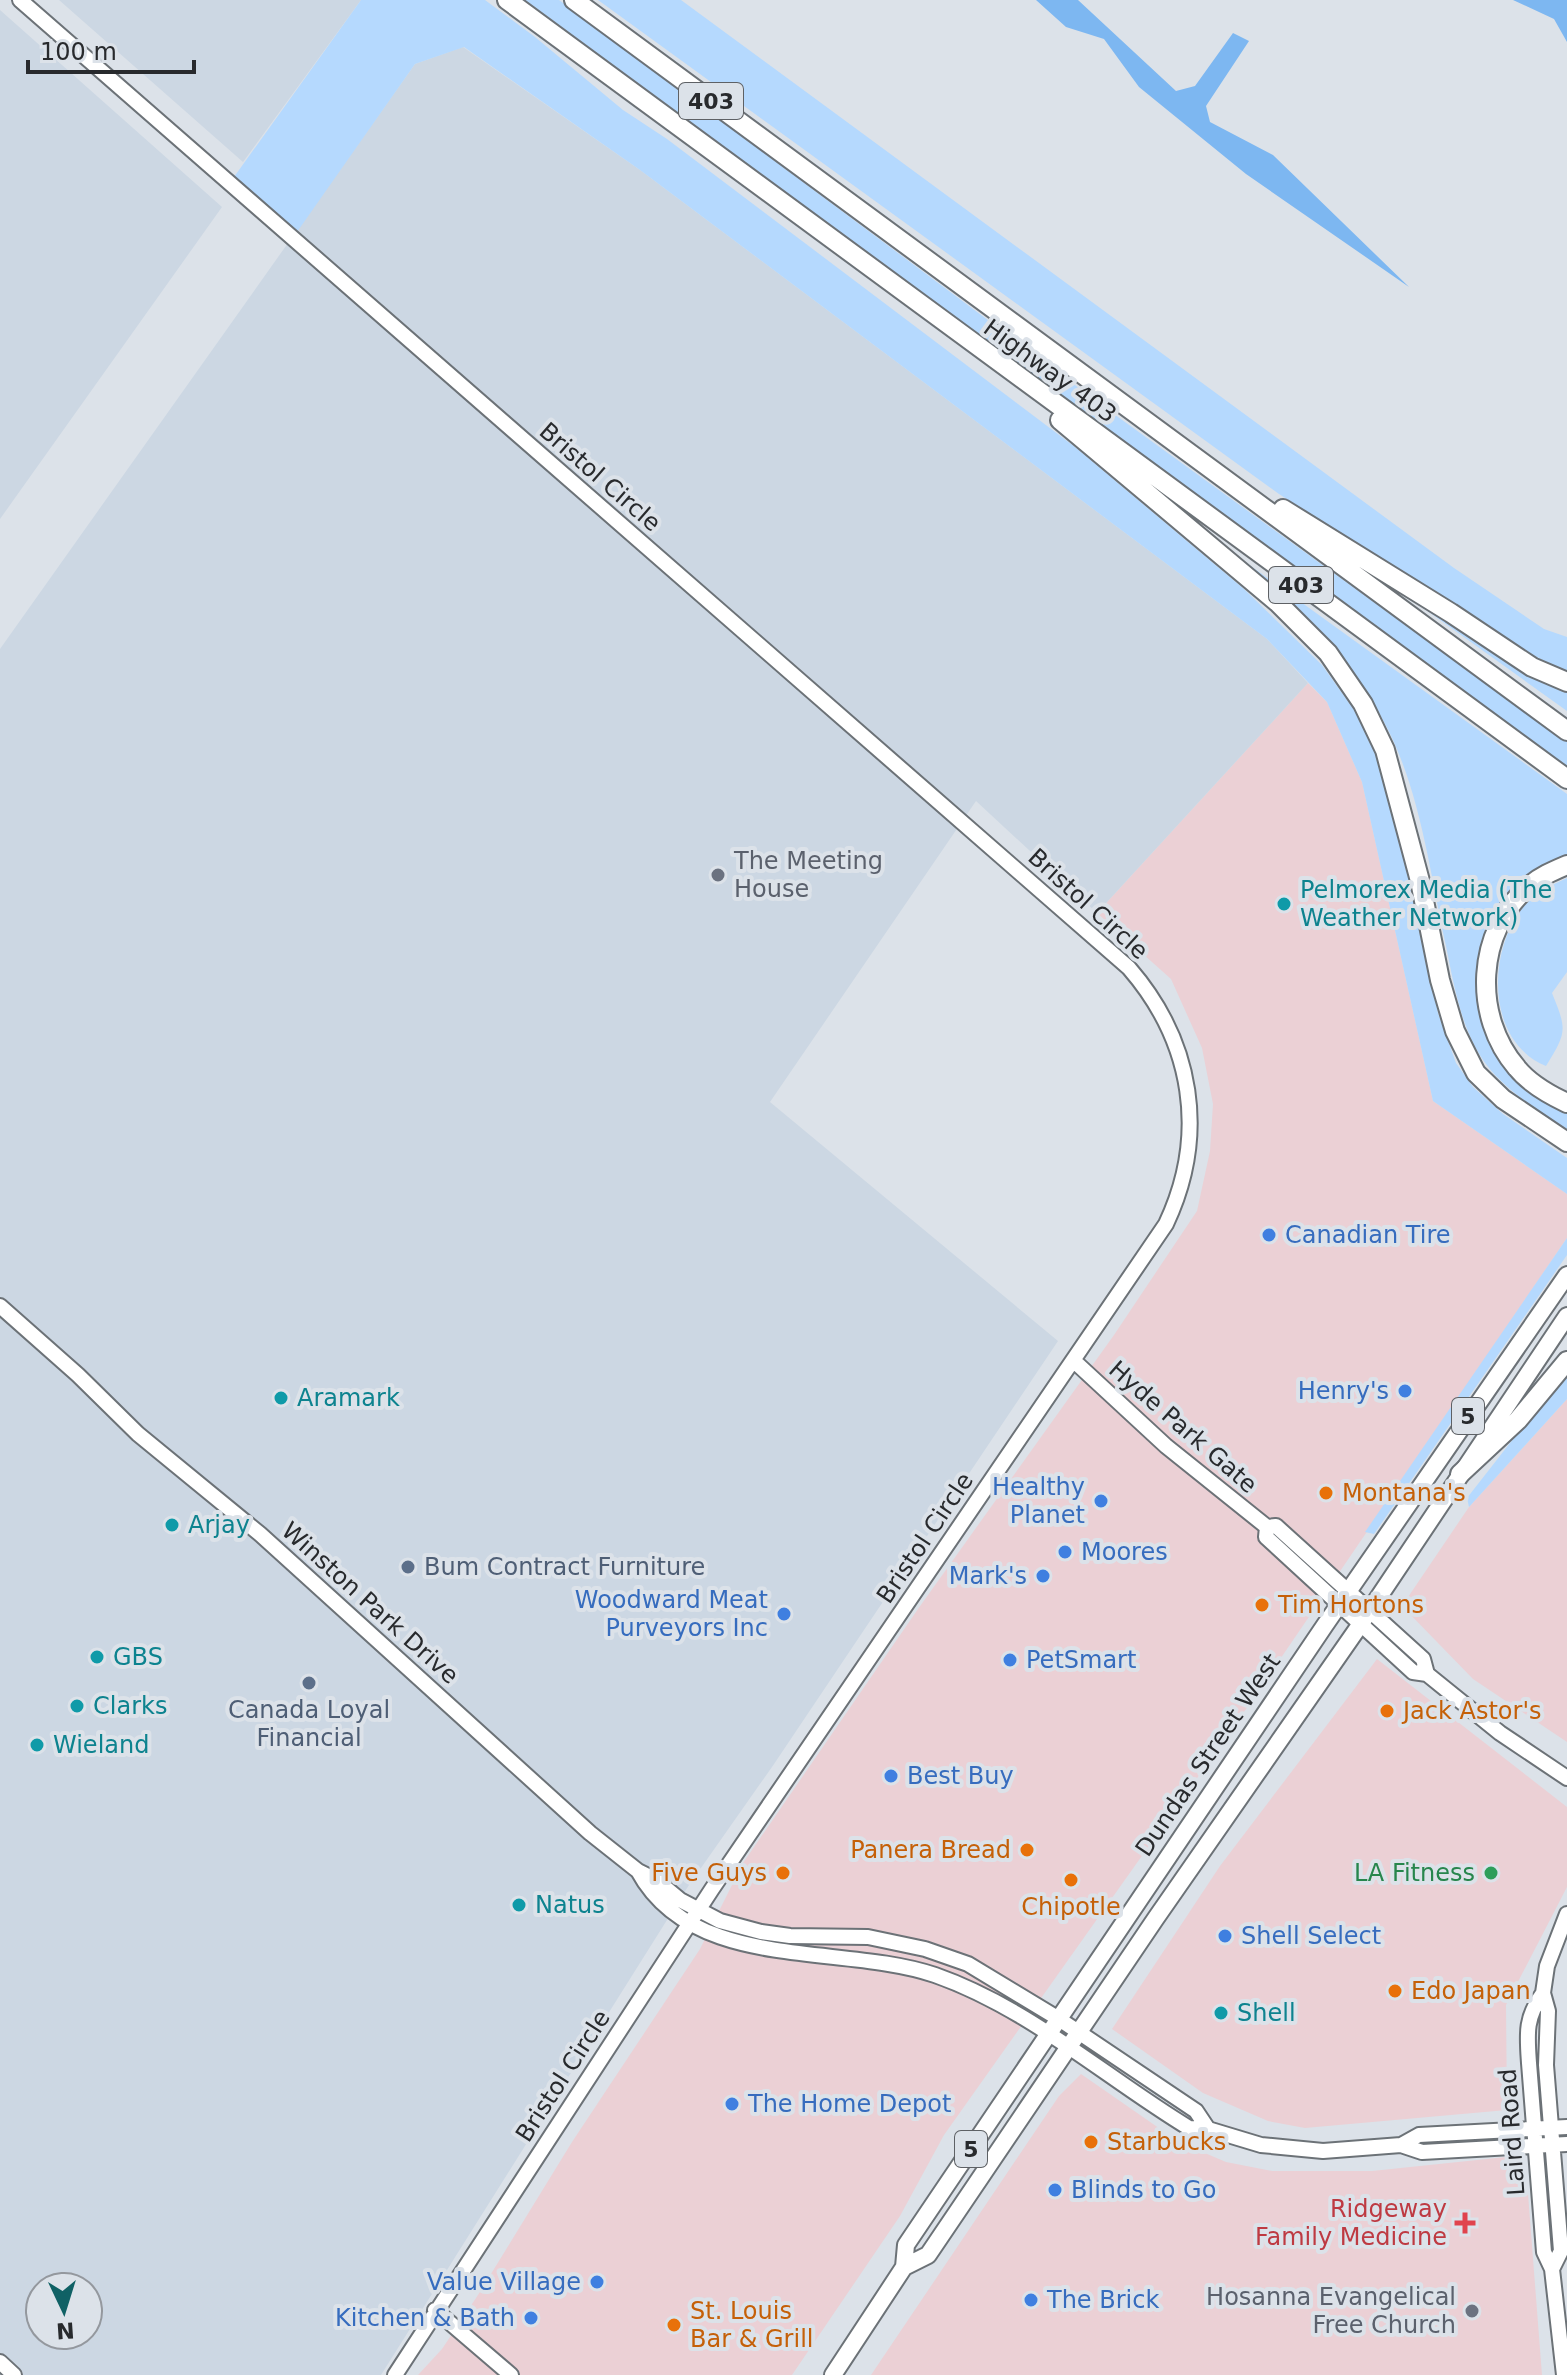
<svg xmlns="http://www.w3.org/2000/svg" width="1567" height="2375" font-family="'DejaVu Sans',sans-serif">
  <rect width="100%" height="100%" fill="#dce2e9"/>
  <path fill="#ebd0d5" d="M 1308,683 L 1327,702 L 1362,782 L 1433,1101 L 1567,1194 L 1567,1238 L 1251,1702 L 944,2135 L 900,2216 L 792,2375 L 418,2375 L 442,2349 L 478,2295 L 572,2142 L 700,1949 L 743,1863 L 918,1609 L 1114,1335 L 1197,1211 L 1210,1151 L 1213,1104 L 1202,1048 L 1171,979 L 1097,913 Z
    M 1567,1399 L 1567,1742 L 1473,1679 L 1402,1606 L 1469,1507 Z
    M 1377,1659 L 1567,1807 L 1567,1887 L 1506,2005 L 1507,2110 L 1305,2128 L 1268,2121 L 1203,2093 L 1112,2029 L 1220,1866 Z
    M 1081,2074 L 1179,2142 L 1226,2162 L 1272,2171 L 1372,2171 L 1525,2155 L 1542,2375 L 871,2375 L 1059,2096 Z"/>
  <path fill="#ccd7e3" fill-rule="evenodd" d="M 59,0 L 361,0 L 243,162 Z
    M 0,10 L 222,207 L 0,519 Z
    M 463,47 L 640,170 L 1267,639 L 1308,683 L 1097,913 L 976,801 L 770,1102 L 1058,1341 L 772,1767 L 689,1885 L 381,2375 L 0,2375 L 0,649 L 415,64 ZM 40,2287 L 88,2287 L 88,2335 L 40,2335 Z"/>
  <path fill="#b5d9fe" d="M 361,0 L 485,0 L 535,37 L 623,110 L 667,139 L 1075,447 L 1244,589 L 1322,665 L 1357,714 L 1380,761 L 1395,809 L 1438,1013 L 1456,1063 L 1473,1087 L 1503,1114 L 1567,1158 L 1567,1194 L 1433,1101 L 1362,782 L 1327,702 L 1267,639 L 640,170 L 464,47 L 415,64 L 297,232 L 234,177 Z
    M 525,0 L 559,0 L 1107,409 L 1567,742 L 1567,767 Z
    M 598,0 L 681,0 L 1454,568 L 1544,629 L 1567,637 L 1567,673 L 1516,646 L 1279,494 Z
    M 1248,564 L 1567,794 L 1567,860 L 1515,892 L 1478,995 L 1537,1096 L 1567,1113 L 1567,1130 C 1542,1114 1515,1096 1495,1075 C 1463,1041 1455,990 1446,946 C 1431,878 1422,804 1393,740 C 1361,669 1306,615 1246,566 Z
    M 1394,587 L 1553,686 L 1567,692 L 1567,711 Z
    M 1567,878 L 1567,972 L 1552,993 C 1567,1030 1567,1032 1546,1066 C 1487,1042 1487,955 1521,910 C 1533,894 1550,886 1567,878 Z
    M 1567,1238 L 1567,1255 L 1374,1534 L 1365,1532 Z
    M 1567,1370 L 1567,1399 L 1469,1507 L 1467,1498 Z"/>
  <path fill="#7db7f1" d="M 1036,0 L 1078,0 L 1176,91 L 1195,86 L 1233,33 L 1249,41 L 1206,106 L 1210,122 L 1273,155 L 1409,287 L 1246,174 L 1139,87 L 1104,39 L 1066,27 Z
    M 1513,0 L 1567,0 L 1567,42 L 1554,19 Z"/>
  <g fill="none" stroke-linecap="round" stroke-linejoin="round">
    <defs>
      <path id="secondary" d="M 20,0 L 1129,968 C 1193,1042 1208,1135 1166,1224 L 712,1889 L 395,2375
        M 0,1306 L 78,1375 L 138,1434 L 260,1534 L 590,1833 L 638,1871 L 656,1880 L 680,1900 L 720,1921 L 761,1932 L 790,1936 L 868,1937 L 925,1949 L 968,1964 L 1059,2019 L 1196,2111 L 1208,2129
        M 1073,1360 L 1166,1446 L 1267,1527 L 1276,1526 L 1423,1659 L 1427,1674
        M 1267,1527 L 1266,1537 L 1413,1672 L 1427,1674 L 1500,1733 L 1567,1778
        M 638,1871 C 693,1973 841,1943 935,1975 C 1029,2008 1105,2077 1189,2128 L 1208,2129 L 1261,2145 L 1323,2151 L 1401,2145 L 1422,2152 L 1567,2144
        M 1543,1993 C 1525,2018 1527,2034 1529,2063 L 1544,2252 L 1552,2269 L 1564,2375
        M 1401,2145 L 1419,2135 L 1567,2127
        M 1552,2269 L 1561,2251 L 1546,2065 L 1548,2011 L 1543,1993 L 1547,1966 L 1567,1914
        M 435,2310 L 511,2375
        M 0,2362 L 14,2375"/>
      <path id="primary" d="M 904,2267 L 928,2255 L 1156,1918 L 1360,1625 L 1567,1316
        M 833,2375 L 904,2267 L 906,2245 L 933,2205 L 1325,1625 L 1567,1275"/>
      <path id="highway" d="M 507,0 L 1567,779
        M 574,0 L 1567,731
        M 1060,420 L 1277,602 L 1328,653 L 1363,704 L 1385,750 L 1420,881 L 1440,980 L 1455,1031 L 1476,1073 L 1503,1099 L 1567,1142
        M 1283,509 L 1451,613 L 1532,667 L 1567,682
        M 1567,865 C 1553,871 1541,876 1529,886 C 1476,931 1472,1016 1517,1068 C 1529,1083 1550,1095 1567,1103
        M 1460,1474 L 1518,1420 L 1567,1361"/>
    </defs>
    <use href="#secondary" stroke="#6c7277" stroke-width="18"/>
    <use href="#primary" stroke="#6c7277" stroke-width="20"/>
    <use href="#highway" stroke="#6c7277" stroke-width="22"/>
    <use href="#secondary" stroke="#fff" stroke-width="14"/>
    <use href="#primary" stroke="#fff" stroke-width="16"/>
    <use href="#highway" stroke="#fff" stroke-width="18"/>
  </g>
  <g fill="#6b7280" stroke="#dce2e9" stroke-width="3">
    <circle cx="718" cy="875" r="8"/>
    <circle cx="1472" cy="2311" r="8"/>
  </g>
  <g fill="#0f9aa8" stroke="#dce2e9" stroke-width="3">
    <circle cx="1284" cy="904" r="8"/>
    <circle cx="281" cy="1398" r="8"/>
    <circle cx="172" cy="1525" r="8"/>
    <circle cx="97" cy="1657" r="8"/>
    <circle cx="77" cy="1706" r="8"/>
    <circle cx="37" cy="1745" r="8"/>
    <circle cx="519" cy="1905" r="8"/>
    <circle cx="1221" cy="2013" r="8"/>
  </g>
  <g fill="#3f7fe0" stroke="#dce2e9" stroke-width="3">
    <circle cx="1269" cy="1235" r="8"/>
    <circle cx="1405" cy="1391" r="8"/>
    <circle cx="1101" cy="1501" r="8"/>
    <circle cx="1065" cy="1552" r="8"/>
    <circle cx="1043" cy="1576" r="8"/>
    <circle cx="784" cy="1614" r="8"/>
    <circle cx="1010" cy="1660" r="8"/>
    <circle cx="891" cy="1776" r="8"/>
    <circle cx="1225" cy="1936" r="8"/>
    <circle cx="732" cy="2104" r="8"/>
    <circle cx="1055" cy="2190" r="8"/>
    <circle cx="597" cy="2282" r="8"/>
    <circle cx="1031" cy="2300" r="8"/>
    <circle cx="531" cy="2318" r="8"/>
  </g>
  <g fill="#e8710a" stroke="#dce2e9" stroke-width="3">
    <circle cx="1326" cy="1493" r="8"/>
    <circle cx="1262" cy="1605" r="8"/>
    <circle cx="1387" cy="1711" r="8"/>
    <circle cx="1027" cy="1850" r="8"/>
    <circle cx="783" cy="1873" r="8"/>
    <circle cx="1071" cy="1880" r="8"/>
    <circle cx="1395" cy="1991" r="8"/>
    <circle cx="1091" cy="2142" r="8"/>
    <circle cx="674" cy="2325" r="8"/>
  </g>
  <g fill="#5c6f8a" stroke="#dce2e9" stroke-width="3">
    <circle cx="408" cy="1567" r="8"/>
    <circle cx="309" cy="1683" r="8"/>
  </g>
  <circle fill="#2e9e5b" stroke="#dce2e9" stroke-width="3" cx="1491" cy="1873" r="8"/>
  <path fill="#e0444e" stroke="#dce2e9" stroke-width="3" d="M1461 2211h8v8h8v8h-8v8h-8v-8h-8v-8h8z"/>
  <g text-anchor="middle" stroke-width="8" stroke-linejoin="round" paint-order="stroke">
    <g fill="#dce2e9" stroke="#5e6165" stroke-width="2">
      <rect x="679" y="83" width="64" height="36" rx="6"/>
      <rect x="1269" y="567" width="64" height="36" rx="6"/>
      <rect x="1452" y="1398" width="32" height="36" rx="6"/>
      <rect x="955" y="2131" width="32" height="36" rx="6"/>
    </g>
    <g font-size="22" font-weight="bold" fill="#282a2d">
      <text x="711" y="109">403</text>
      <text x="1301" y="593">403</text>
      <text x="1468" y="1424">5</text>
      <text x="971" y="2157">5</text>
    </g>
    <g font-size="24" fill="#282a2d" stroke="#dce2e9">
      <text transform="translate(1050 371) rotate(36)" y="8">Highway 403</text>
      <text transform="translate(600 477) rotate(41)" y="8">Bristol Circle</text>
      <text transform="translate(1088 904) rotate(42)" y="8">Bristol Circle</text>
      <text transform="translate(1183 1427) rotate(41)" y="8">Hyde Park Gate</text>
      <text transform="translate(925 1538) rotate(-56)" y="8">Bristol Circle</text>
      <text transform="translate(370 1603) rotate(42)" y="8">Winston Park Drive</text>
      <text transform="translate(1208 1755) rotate(-56)" y="8">Dundas Street West</text>
      <text transform="translate(563 2076) rotate(-57)" y="8">Bristol Circle</text>
      <text transform="translate(1512 2132) rotate(-94)" y="8">Laird Road</text>
    </g>
    <g font-size="24" fill="#5b616d" stroke="#dce2e9" text-anchor="start">
      <text x="734" y="869">The Meeting<tspan x="734" dy="28">House</tspan></text>
      <text x="1456" y="2305" text-anchor="end">Hosanna Evangelical<tspan x="1456" dy="28">Free Church</tspan></text>
    </g>
    <g font-size="24" fill="#0d838f" stroke="#dce2e9" text-anchor="start">
      <text x="1300" y="898">Pelmorex Media (The<tspan x="1300" dy="28">Weather Network)</tspan></text>
      <text x="297" y="1406">Aramark</text>
      <text x="188" y="1533">Arjay</text>
      <text x="113" y="1665">GBS</text>
      <text x="93" y="1714">Clarks</text>
      <text x="53" y="1753">Wieland</text>
      <text x="535" y="1913">Natus</text>
      <text x="1237" y="2021">Shell</text>
    </g>
    <g font-size="24" fill="#366cbe" stroke="#dce2e9" text-anchor="start">
      <text x="1285" y="1243">Canadian Tire</text>
      <text x="1389" y="1399" text-anchor="end">Henry's</text>
      <text x="1085" y="1495" text-anchor="end">Healthy<tspan x="1085" dy="28">Planet</tspan></text>
      <text x="1081" y="1560">Moores</text>
      <text x="1027" y="1584" text-anchor="end">Mark's</text>
      <text x="768" y="1608" text-anchor="end">Woodward Meat<tspan x="768" dy="28">Purveyors Inc</tspan></text>
      <text x="1026" y="1668">PetSmart</text>
      <text x="907" y="1784">Best Buy</text>
      <text x="1241" y="1944">Shell Select</text>
      <text x="748" y="2112">The Home Depot</text>
      <text x="1071" y="2198">Blinds to Go</text>
      <text x="581" y="2290" text-anchor="end">Value Village</text>
      <text x="1047" y="2308">The Brick</text>
      <text x="515" y="2326" text-anchor="end">Kitchen &amp; Bath</text>
    </g>
    <g font-size="24" fill="#c56008" stroke="#dce2e9" text-anchor="start">
      <text x="1342" y="1501">Montana's</text>
      <text x="1278" y="1613">Tim Hortons</text>
      <text x="1403" y="1719">Jack Astor's</text>
      <text x="1011" y="1858" text-anchor="end">Panera Bread</text>
      <text x="767" y="1881" text-anchor="end">Five Guys</text>
      <text x="1071" y="1915" text-anchor="middle">Chipotle</text>
      <text x="1411" y="1999">Edo Japan</text>
      <text x="1107" y="2150">Starbucks</text>
      <text x="690" y="2319">St. Louis<tspan x="690" dy="28">Bar &amp; Grill</tspan></text>
    </g>
    <g font-size="24" fill="#4e5e75" stroke="#dce2e9" text-anchor="start">
      <text x="424" y="1575">Bum Contract Furniture</text>
      <text x="309" y="1718" text-anchor="middle">Canada Loyal<tspan x="309" dy="28">Financial</tspan></text>
    </g>
    <g font-size="24" fill="#27864d" stroke="#dce2e9" text-anchor="end">
      <text x="1475" y="1881">LA Fitness</text>
    </g>
    <g font-size="24" fill="#be3a42" stroke="#dce2e9" text-anchor="end">
      <text x="1447" y="2217">Ridgeway<tspan x="1447" dy="28">Family Medicine</tspan></text>
    </g>
  </g>
  <g transform="translate(64 2311) rotate(176)"><circle r="38" fill="#dce2e9" stroke="#94989e" stroke-width="2"/>
  <path d="M0-6L14 30L0 20L-14 30Z" fill="#106165"/>
  <text y="-12" font-size="22" font-weight="bold" text-anchor="middle" fill="#282a2d">N</text>
  </g>
  <path d="M28 60v12h166v-12" fill="none" stroke="#282a2d" stroke-width="4"/>
  <text x="40" y="60" font-size="24" fill="#282a2d" stroke="#dce2e9" stroke-width="6" paint-order="stroke">100 m</text>
</svg>
